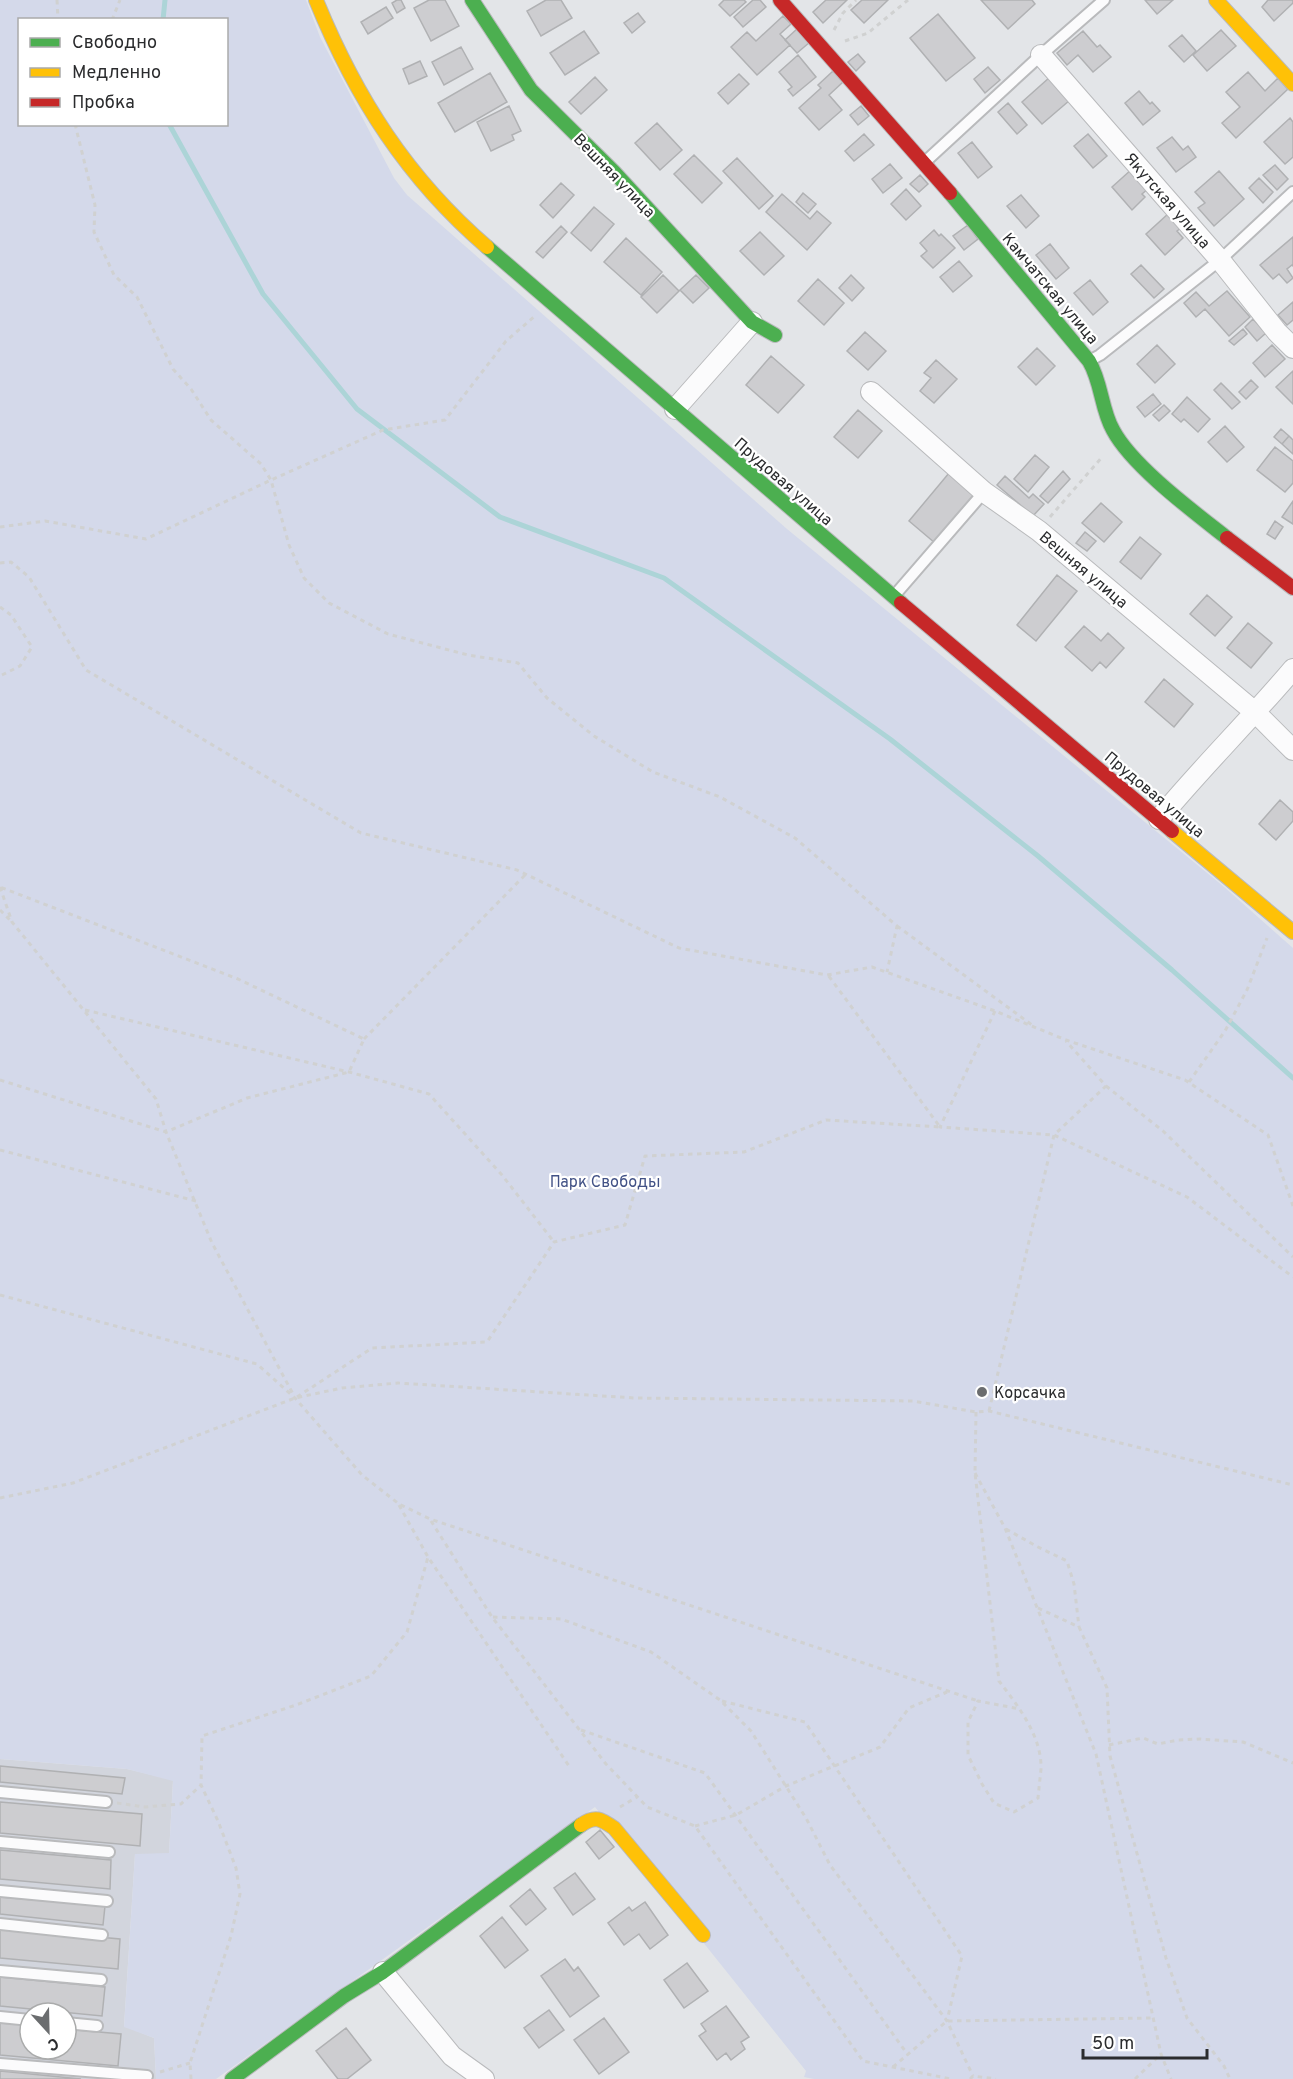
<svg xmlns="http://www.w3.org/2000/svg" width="1293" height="2079" font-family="Overpass,sans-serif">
  <rect width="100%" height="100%" fill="#e3e5e8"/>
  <path fill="#d2d5dd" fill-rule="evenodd" d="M 0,1759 L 127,1769 L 173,1780 L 169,1854 L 135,1854 L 124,2026 L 154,2038 L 156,2079 L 0,2079 ZM 30,2013 L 66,2013 L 66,2049 L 30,2049 Z"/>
  <path fill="#d4d9ea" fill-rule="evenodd" d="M 0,0 L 306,0 L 320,37 L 394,178 L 407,195 L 787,529 L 1223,886 L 1293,948 L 1293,2079 L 814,2079 L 804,2077 L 806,2071 L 595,1807 L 216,2079 L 156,2079 L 154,2038 L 124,2027 L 135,1854 L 169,1853 L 173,1781 L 127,1769 L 0,1759 ZM 20,20 L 226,20 L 226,124 L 20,124 Z"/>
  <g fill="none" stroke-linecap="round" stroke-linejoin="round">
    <path stroke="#acd4d7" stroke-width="5" d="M 163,20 L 165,0
      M 169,124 L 263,294 L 357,409 L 500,517 L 664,578 L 890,739 L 1038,856 L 1172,970 L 1293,1078"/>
  </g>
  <path fill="#cdcdd0" stroke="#b0b1b3" stroke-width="1.5" d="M 397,0 L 401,0 L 405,8 L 397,13 L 392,3 Z
    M 429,0 L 445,0 L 459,26 L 431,41 L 414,8 Z
    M 546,0 L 561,0 L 572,18 L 541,36 L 527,11 Z
    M 724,0 L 744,0 L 746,2 L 730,16 L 719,5 Z
    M 753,0 L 760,0 L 766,7 L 743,27 L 734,17 Z
    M 826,0 L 847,0 L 823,23 L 813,12 Z
    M 862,0 L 888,0 L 864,23 L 851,10 Z
    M 981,0 L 1032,0 L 1035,4 L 1008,29 Z
    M 1145,0 L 1173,0 L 1157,14 Z
    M 1268,0 L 1293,0 L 1293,3 L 1274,21 L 1262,7 Z
    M 386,7 L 393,18 L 368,34 L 361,22 Z
    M 638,13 L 645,22 L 632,33 L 624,23 Z
    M 938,14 L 975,58 L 946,81 L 910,38 Z
    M 783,16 L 791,24 L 780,34 L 790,45 L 757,75 L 731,47 L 747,32 L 756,41 Z
    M 798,28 L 810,42 L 797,53 L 785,40 Z
    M 1221,30 L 1236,46 L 1207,71 L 1193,55 Z
    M 584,31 L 599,53 L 565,75 L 550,53 Z
    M 1083,31 L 1097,47 L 1100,45 L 1111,57 L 1093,72 L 1078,55 L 1067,65 L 1057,53 Z
    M 1182,35 L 1196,51 L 1184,62 L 1169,46 Z
    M 461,47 L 473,69 L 444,85 L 432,62 Z
    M 858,54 L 865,62 L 856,71 L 848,62 Z
    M 798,55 L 816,77 L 793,96 L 788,90 L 792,87 L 779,72 Z
    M 420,61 L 427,76 L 409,84 L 403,69 Z
    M 988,67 L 1000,80 L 985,93 L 974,79 Z
    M 833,71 L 843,82 L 829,95 L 842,110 L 819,130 L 799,108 L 821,88 L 818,85 Z
    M 1248,72 L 1265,91 L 1278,78 L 1288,89 L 1236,138 L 1222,123 L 1240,107 L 1226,92 Z
    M 490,73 L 507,102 L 455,132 L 438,103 Z
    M 739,74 L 749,84 L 728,104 L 718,93 Z
    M 595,77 L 607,90 L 581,114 L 569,102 Z
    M 1050,77 L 1070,100 L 1042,124 L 1022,102 Z
    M 1139,91 L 1150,104 L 1152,102 L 1160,111 L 1143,125 L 1125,103 Z
    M 1008,103 L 1027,125 L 1017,134 L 998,112 Z
    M 509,106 L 521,131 L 512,135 L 514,140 L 491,151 L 477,122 Z
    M 861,106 L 869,116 L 858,125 L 850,115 Z
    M 1290,118 L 1293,122 L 1293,157 L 1285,164 L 1264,142 Z
    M 657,123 L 682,150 L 660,170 L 635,143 Z
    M 864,134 L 874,145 L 854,161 L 845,151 Z
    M 1088,134 L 1107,156 L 1093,168 L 1074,146 Z
    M 1172,137 L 1183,150 L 1188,146 L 1196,157 L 1176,172 L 1157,148 Z
    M 972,142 L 992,167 L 978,178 L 958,153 Z
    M 694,155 L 722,183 L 702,203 L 674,174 Z
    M 737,158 L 773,196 L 759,209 L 723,171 Z
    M 890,164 L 902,178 L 883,193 L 872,179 Z
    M 1275,165 L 1288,179 L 1277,190 L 1263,175 Z
    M 1132,169 L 1149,188 L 1142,194 L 1145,197 L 1132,210 L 1112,187 Z
    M 1219,171 L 1244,199 L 1214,226 L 1198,208 L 1205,203 L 1195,192 Z
    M 920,175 L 928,184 L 919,192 L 910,184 Z
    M 1259,178 L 1273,192 L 1263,203 L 1249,188 Z
    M 561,183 L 574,195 L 553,218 L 540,205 Z
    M 906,189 L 921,206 L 906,220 L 891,204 Z
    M 803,193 L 816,204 L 808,213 L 796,202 Z
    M 782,194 L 810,219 L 817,211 L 831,223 L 807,250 L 766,212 Z
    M 1021,195 L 1039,216 L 1026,228 L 1007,206 Z
    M 594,207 L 614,224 L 591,251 L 571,233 Z
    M 1169,213 L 1182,227 L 1177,231 L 1183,238 L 1165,255 L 1146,234 Z
    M 968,225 L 978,239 L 964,250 L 953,236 Z
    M 561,226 L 567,232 L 543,258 L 536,252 Z
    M 934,230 L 939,236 L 941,234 L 955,248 L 933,268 L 921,256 L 927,251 L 920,243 Z
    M 760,232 L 784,256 L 764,275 L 740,251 Z
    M 1293,237 L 1293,266 L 1292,265 L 1287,269 L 1293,278 L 1287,283 L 1279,274 L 1273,279 L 1260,265 Z
    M 626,238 L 662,272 L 641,295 L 604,262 Z
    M 1050,244 L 1069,268 L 1056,279 L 1036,255 Z
    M 959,261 L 972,276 L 953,292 L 940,277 Z
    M 1141,265 L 1164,289 L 1154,298 L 1131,274 Z
    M 663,275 L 679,291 L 657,313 L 641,297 Z
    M 696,275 L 709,288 L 693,303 L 680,290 Z
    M 851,275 L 864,288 L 852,301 L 839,288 Z
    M 818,279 L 844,303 L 824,325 L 798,301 Z
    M 1090,280 L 1108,302 L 1093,315 L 1074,293 Z
    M 1227,291 L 1250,317 L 1229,336 L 1205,309 L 1196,317 L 1184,303 L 1196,292 L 1209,306 Z
    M 1293,302 L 1293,320 L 1287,325 L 1278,315 Z
    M 1253,319 L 1266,333 L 1257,341 L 1245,327 Z
    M 1243,329 L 1247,334 L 1234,345 L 1229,341 Z
    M 865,332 L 886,351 L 868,370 L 847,351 Z
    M 1157,345 L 1175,364 L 1155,383 L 1137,364 Z
    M 1272,345 L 1285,359 L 1265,377 L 1253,363 Z
    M 1037,348 L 1055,366 L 1036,385 L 1018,367 Z
    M 771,356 L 804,385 L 778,413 L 746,385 Z
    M 936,360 L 957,379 L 934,403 L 920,391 L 931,378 L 924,373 Z
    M 1293,371 L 1293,404 L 1276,387 Z
    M 1251,380 L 1258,387 L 1246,399 L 1239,392 Z
    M 1221,383 L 1240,402 L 1232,409 L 1214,390 Z
    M 1153,394 L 1161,404 L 1145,417 L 1137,407 Z
    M 1187,397 L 1210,419 L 1198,432 L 1184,419 L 1181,422 L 1172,414 Z
    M 1164,405 L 1170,411 L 1159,421 L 1153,415 Z
    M 858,410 L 882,431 L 858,458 L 834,437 Z
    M 1225,426 L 1244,447 L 1227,462 L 1208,442 Z
    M 1281,429 L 1289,436 L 1282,444 L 1274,437 Z
    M 1289,436 L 1293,440 L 1293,454 L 1282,444 Z
    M 1275,447 L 1293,461 L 1293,483 L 1285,492 L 1257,470 Z
    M 1035,455 L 1049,467 L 1028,492 L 1014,479 Z
    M 1063,471 L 1070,479 L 1048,503 L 1040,496 Z
    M 949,473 L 975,495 L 935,543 L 909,521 Z
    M 1005,476 L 1029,498 L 1033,494 L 1044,504 L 1033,516 L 997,485 Z
    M 1293,501 L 1293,524 L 1282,517 Z
    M 1101,503 L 1122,522 L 1104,542 L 1082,523 Z
    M 1275,521 L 1283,527 L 1275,539 L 1267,534 Z
    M 1085,532 L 1096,541 L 1087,551 L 1076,543 Z
    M 1140,537 L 1161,554 L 1141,579 L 1120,562 Z
    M 1057,575 L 1077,591 L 1036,641 L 1017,625 Z
    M 1207,595 L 1232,617 L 1215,636 L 1190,614 Z
    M 1248,623 L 1272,643 L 1251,668 L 1227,648 Z
    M 1084,626 L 1101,641 L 1108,633 L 1124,648 L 1106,668 L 1100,662 L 1092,671 L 1065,647 Z
    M 1164,679 L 1193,704 L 1174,727 L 1145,702 Z
    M 1280,800 L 1293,812 L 1293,821 L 1276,840 L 1259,824 Z
    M 0,1766 L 125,1778 L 122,1794 L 0,1782 Z
    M 0,1802 L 142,1814 L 140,1846 L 0,1833 Z
    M 600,1830 L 614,1847 L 599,1859 L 586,1842 Z
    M 0,1850 L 111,1860 L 110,1889 L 0,1879 Z
    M 575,1873 L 595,1899 L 573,1915 L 554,1888 Z
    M 530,1889 L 546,1909 L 526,1925 L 510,1906 Z
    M 0,1897 L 105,1906 L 103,1925 L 0,1914 Z
    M 645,1902 L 668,1935 L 650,1949 L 639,1934 L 624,1945 L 608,1923 L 629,1907 L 632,1911 Z
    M 502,1917 L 528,1950 L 505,1968 L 480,1936 Z
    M 0,1928 L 120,1939 L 118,1969 L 0,1958 Z
    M 565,1959 L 574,1971 L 578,1967 L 599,1996 L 570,2017 L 541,1976 Z
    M 687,1963 L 708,1991 L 684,2008 L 664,1980 Z
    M 0,1977 L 105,1987 L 102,2016 L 0,2006 Z
    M 726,2006 L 749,2037 L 741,2042 L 745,2049 L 731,2060 L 726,2053 L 717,2060 L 699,2036 L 706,2031 L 701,2024 Z
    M 549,2010 L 564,2030 L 539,2048 L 524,2028 Z
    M 604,2018 L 629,2052 L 599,2074 L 574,2040 Z
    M 0,2023 L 30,2025 L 30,2049 L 66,2049 L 66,2029 L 121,2034 L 118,2066 L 0,2055 Z
    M 346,2028 L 371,2060 L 347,2079 L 338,2079 L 316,2051 Z
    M 0,2071 L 81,2079 L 0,2079 Z"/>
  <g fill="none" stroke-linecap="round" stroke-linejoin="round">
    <defs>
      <path id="lane" d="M 926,161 L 1041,55 L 1104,0
        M 1091,360 L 1100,355 L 1220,260 L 1293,192
        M 894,596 L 984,492
        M 0,1792 L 106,1802
        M 0,1842 L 109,1852
        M 0,1891 L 107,1901
        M 0,1924 L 102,1935
        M 0,1971 L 101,1980
        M 0,2017 L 30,2020
        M 66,2023 L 97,2026
        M 0,2064 L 147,2076"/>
      <path id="street" d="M 1041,55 L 1220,260 L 1277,332 L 1293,348
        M 871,392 L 984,492 L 1039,531 L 1256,713 L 1293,750
        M 675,409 L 752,322
        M 1159,819 C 1202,767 1250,720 1293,669
        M 383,1972 L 452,2056 L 484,2079"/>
      <path id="fast" d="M 472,0 L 531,90 L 614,172 L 752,322 L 775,335
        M 950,193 L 1089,361 C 1102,383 1101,409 1113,430 C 1132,466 1194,512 1227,538
        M 487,247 L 901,603
        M 232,2079 L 344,1996 L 383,1972 L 581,1825"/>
      <path id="slow" d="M 316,0 C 356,98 407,178 487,247
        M 1216,0 L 1293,84
        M 1172,831 L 1293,932
        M 581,1825 C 595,1815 601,1819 614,1828 L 703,1935"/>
      <path id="jam" d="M 780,0 L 950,193
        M 1227,538 L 1293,588
        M 901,603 L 1172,831"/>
    </defs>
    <use href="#lane" stroke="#b9babc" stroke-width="14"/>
    <use href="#street" stroke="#b9babc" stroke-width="22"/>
    <use href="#fast" stroke="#b9babc" stroke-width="16"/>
    <use href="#slow" stroke="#b9babc" stroke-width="16"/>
    <use href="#jam" stroke="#b9babc" stroke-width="16"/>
    <path stroke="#d0d1d1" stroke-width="3" stroke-dasharray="4.5 4.5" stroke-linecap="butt" d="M 57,0 L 58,20
      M 112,20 L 120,0
      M 834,30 L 843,13 L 856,0
      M 845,41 L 868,33 L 908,0
      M 75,124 L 95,205 L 94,232 L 114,275 L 137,297 L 173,369 L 191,389 L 211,420 L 261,464 L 271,480 L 289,545 L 304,578 L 329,603 L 388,634 L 468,655 L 518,663 L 547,698 L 594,736 L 653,772 L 720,797 L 795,838 L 897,926 L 887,972
      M 1050,517 L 1103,456
      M 0,527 L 45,521 L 146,539 L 271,480 L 383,430 L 445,420 L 506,341 L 535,316
      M 0,563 L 11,562 L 29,577 L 86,670 L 361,833 L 517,870 L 679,948 L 827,975 L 872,967 L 995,1011 L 1066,1040 L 1185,1080 L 1268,1135 L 1293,1206
      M 0,607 L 11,615 L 32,647 L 20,666 L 0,676
      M 0,887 L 12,922 L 156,1099 L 166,1132 L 212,1243 L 293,1394
      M 0,910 L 11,921
      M 897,926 L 1032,1025
      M 85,1010 L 349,1072 L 429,1094 L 502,1175 L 554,1242
      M 995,1011 L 940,1127 L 1054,1135 L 1187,1197 L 1293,1277
      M 364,1039 L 525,875
      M 0,1080 L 166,1132 L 247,1098 L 349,1072 L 364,1039 L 238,979 L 0,887
      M 1189,1082 L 1225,1031 L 1247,990 L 1267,938
      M 1106,1086 L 1163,1131 L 1293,1257
      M 0,1150 L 196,1201
      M 0,1295 L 257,1364 L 295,1398 L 362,1475 L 399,1504 L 430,1519 L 978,1701
      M 297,1397 L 372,1348 L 487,1342 L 554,1242 L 625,1225 L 645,1156 L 744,1152 L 826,1120 L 940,1127 L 828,975
      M 989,1411 L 1054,1135 L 1106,1086 L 1066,1041
      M 976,1412 L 975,1473 L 999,1681 C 1018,1706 1042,1736 1041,1769 C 1040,1779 1039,1788 1038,1798 L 1014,1812 L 994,1803 L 982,1784 L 968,1755 L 968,1722 L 978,1701 L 1020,1709
      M 975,1473 L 1005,1528 L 1096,1754 L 1161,2054 L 1171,2079
      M 0,1498 L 73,1483 L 295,1398 L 342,1388 L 398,1383 L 635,1398 L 913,1401 L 976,1412 L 989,1411 L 1293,1485
      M 399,1505 L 428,1557 L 569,1766
      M 431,1521 L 492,1617 L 606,1764 L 647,1807 L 695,1826 L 863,2061 L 951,2079
      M 1006,1529 L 1038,1547 L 1067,1561 L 1074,1584 L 1079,1627
      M 1038,1608 L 1079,1627 L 1107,1688 L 1110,1756 L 1166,1958 L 1187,2018 L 1224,2066 L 1230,2079
      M 493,1617 L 561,1619 L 651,1652 L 720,1700 L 751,1731 L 806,1818 L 830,1865 L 947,2021 L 973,2076
      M 722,1701 L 805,1722 L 962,1956 L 947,2021
      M 581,1730 L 705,1773 L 908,2055
      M 1109,1745 L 1143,1738 L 1158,1744 L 1178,1740 L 1200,1739 L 1243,1742 L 1293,1763
      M 117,1803 L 145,1807 L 181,1804 L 201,1785
      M 620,1807 L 637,1797
      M 695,1826 L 736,1815 L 786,1786 L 880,1747 L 909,1708 L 947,1692
      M 893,2067 L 947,2021 L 1153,2018
      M 160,2072 L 190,2063
      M 191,2079 L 190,2063 L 231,1936 L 240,1894 L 236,1868 L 218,1821 L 201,1785 L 202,1736 L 296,1705 L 371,1676 L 407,1632 L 428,1557
      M 970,2079 L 973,2076 L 996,2079
      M 1135,2079 L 1161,2054"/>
    <use href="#lane" stroke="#fbfbfc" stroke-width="10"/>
    <use href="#street" stroke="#fbfbfc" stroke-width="20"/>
    <use href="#fast" stroke="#4caf50" stroke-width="14"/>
    <use href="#slow" stroke="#ffc107" stroke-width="14"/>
    <use href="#jam" stroke="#c62828" stroke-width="14"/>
  </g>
  <circle fill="#6b6d6f" stroke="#fff" stroke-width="2" cx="982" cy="1392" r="6"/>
  <g text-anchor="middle" stroke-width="4.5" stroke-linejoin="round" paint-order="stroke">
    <g font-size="16" fill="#2b2c2e" stroke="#fff">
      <text transform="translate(615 175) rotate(46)" y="6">Вешняя улица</text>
      <text transform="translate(1168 200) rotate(49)" y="6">Якутская улица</text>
      <text transform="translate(1051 288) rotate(50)" y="6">Камчатская улица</text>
      <text transform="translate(784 481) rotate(41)" y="6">Прудовая улица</text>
      <text transform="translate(1084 569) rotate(40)" y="6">Вешняя улица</text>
      <text transform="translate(1155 794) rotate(40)" y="6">Прудовая улица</text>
    </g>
    <g font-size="16" fill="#425286" stroke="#fff">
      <text x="605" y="1187">Парк Свободы</text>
    </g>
    <g font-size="16" fill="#2b2c2e" stroke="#fff" text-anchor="start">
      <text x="994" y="1398">Корсачка</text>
    </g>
  </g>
  <rect x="18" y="18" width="210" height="108" fill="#ffffff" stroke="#aaabab" stroke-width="1.5"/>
  <rect x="30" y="38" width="30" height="9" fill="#4caf50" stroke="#aaabab" stroke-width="1.5"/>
  <text x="72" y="48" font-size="18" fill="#2b2c2e">Свободно</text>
  <rect x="30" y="68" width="30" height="9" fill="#ffc107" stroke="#aaabab" stroke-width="1.5"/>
  <text x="72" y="78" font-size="18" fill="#2b2c2e">Медленно</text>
  <rect x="30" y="98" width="30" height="9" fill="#c62828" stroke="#aaabab" stroke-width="1.5"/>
  <text x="72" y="108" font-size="18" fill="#2b2c2e">Пробка</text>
  <g transform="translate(48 2031) rotate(158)"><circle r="28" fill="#ffffff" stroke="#aaabab" stroke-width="1.5"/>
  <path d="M0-4.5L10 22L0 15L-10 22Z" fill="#6b6d6f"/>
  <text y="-9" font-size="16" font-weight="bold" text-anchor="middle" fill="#2b2c2e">С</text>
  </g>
  <path d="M1083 2049v9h124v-9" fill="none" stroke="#2b2c2e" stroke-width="3"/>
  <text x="1092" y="2049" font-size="18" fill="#2b2c2e" stroke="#ffffff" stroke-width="4.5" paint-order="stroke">50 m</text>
</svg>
